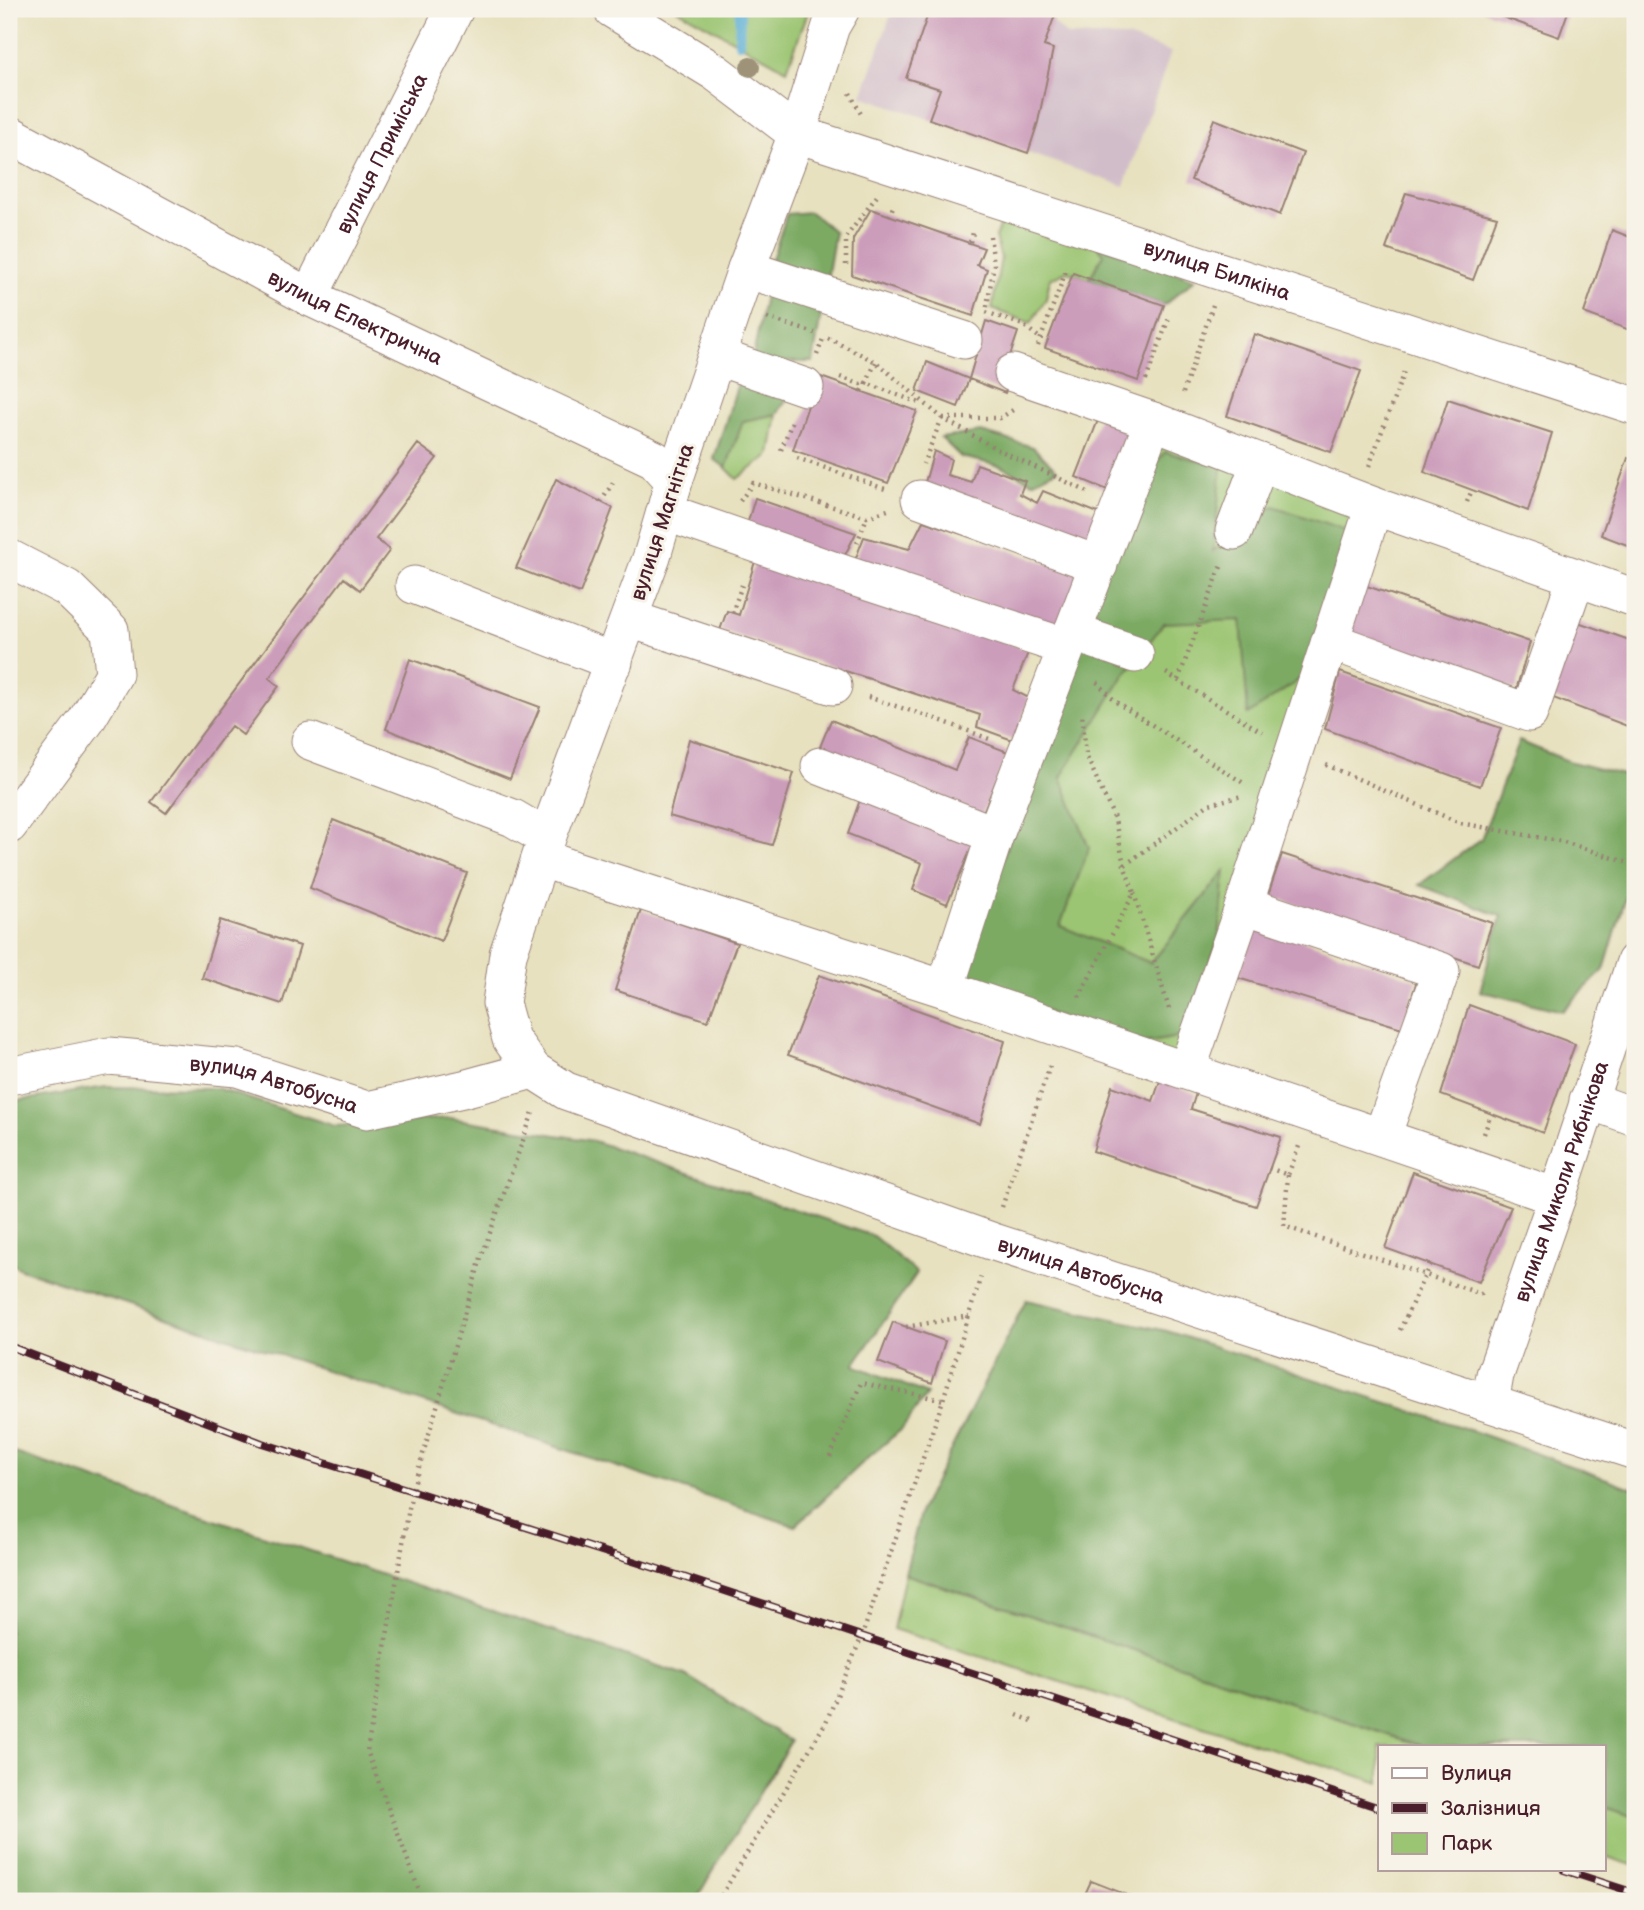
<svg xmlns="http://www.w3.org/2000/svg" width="1644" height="1910" font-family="'Balsamiq Sans',sans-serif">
  <rect width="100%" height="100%" fill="#f7f3e8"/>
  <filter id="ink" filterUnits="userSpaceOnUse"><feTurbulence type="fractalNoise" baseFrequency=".0143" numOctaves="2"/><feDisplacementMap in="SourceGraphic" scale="14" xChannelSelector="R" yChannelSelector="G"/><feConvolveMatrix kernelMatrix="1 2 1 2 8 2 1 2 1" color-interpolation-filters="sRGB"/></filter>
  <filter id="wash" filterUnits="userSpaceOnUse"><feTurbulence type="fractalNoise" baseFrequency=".00686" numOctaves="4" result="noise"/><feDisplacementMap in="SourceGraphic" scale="28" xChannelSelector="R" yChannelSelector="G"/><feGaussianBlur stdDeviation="1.57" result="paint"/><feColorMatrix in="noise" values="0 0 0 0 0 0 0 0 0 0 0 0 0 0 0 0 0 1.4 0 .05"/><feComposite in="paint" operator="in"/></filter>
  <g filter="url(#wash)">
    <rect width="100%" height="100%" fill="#e7e1bf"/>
    <path fill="#d1bdc9" d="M 893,9 L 1046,9 L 1056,12 L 1053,22 L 1067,36 L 1127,37 L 1171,52 L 1124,186 L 862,96 Z"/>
    <path fill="#9bc572" stroke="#72724e" stroke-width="2" d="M 677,9 L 809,9 L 787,70 Z
      M 1004,215 L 1048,237 L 1096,244 L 1104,254 L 1089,279 L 1066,271 L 1050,279 L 1046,299 L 1031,323 L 992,309 L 1001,258 L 995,237 Z
      M 777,414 L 770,455 L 737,479 L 726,468 L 743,421 Z
      M 1153,421 L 1374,506 L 1187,1070 L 945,989 Z
      M 905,1574 L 1425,1747 L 1380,1747 L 1380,1783 L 893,1629 Z
      M 1604,1807 L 1635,1817 L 1635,1866 L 1604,1856 Z"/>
    <path fill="#7caa64" stroke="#636448" stroke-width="2" d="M 810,212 L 835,232 L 813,362 L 752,362 L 772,259 L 787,214 Z
      M 1096,244 L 1195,279 L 1164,305 L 1089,279 L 1104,254 Z
      M 739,380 L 792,392 L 777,414 L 743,421 L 726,468 L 714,459 Z
      M 981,432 L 1033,447 L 1057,470 L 1032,482 L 1000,466 L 961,457 L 941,438 Z
      M 1165,452 L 1222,466 L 1213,551 L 1274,506 L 1351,533 L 1303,677 L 1248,715 L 1241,620 L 1164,623 L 1123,677 L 1061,777 L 1089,848 L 1060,926 L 1151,963 L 1225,871 L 1219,939 L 1184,1036 L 1145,1043 L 961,985 L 1120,507 Z
      M 1519,741 L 1568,761 L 1635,778 L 1635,866 L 1604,970 L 1562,1011 L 1480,991 L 1501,916 L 1419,885 L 1481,839 Z
      M 106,1087 L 216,1088 L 335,1126 L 450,1118 L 594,1141 L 873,1236 L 917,1273 L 854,1365 L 927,1394 L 902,1429 L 871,1455 L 795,1526 L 21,1269 L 9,1262 L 9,1102 Z
      M 1026,1300 L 1167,1331 L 1464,1428 L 1635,1489 L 1635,1817 L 1604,1807 L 1604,1747 L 1425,1747 L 905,1574 L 921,1509 Z
      M 9,1451 L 685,1675 L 791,1741 L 695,1901 L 9,1901 Z"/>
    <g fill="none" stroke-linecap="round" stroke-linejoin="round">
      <path stroke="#59add5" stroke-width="10" d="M 739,43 L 740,9"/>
    </g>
    <g id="blocks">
      <path fill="#cc9dbb" d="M 941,9 L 1046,9 L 1056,12 L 1044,46 L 1053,49 L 1038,122 L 1028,153 L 929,119 L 940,89 L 906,78 L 928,14 L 938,17 Z
        M 1480,9 L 1569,9 L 1559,37 Z
        M 1214,119 L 1303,153 L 1280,215 L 1191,180 Z
        M 1406,193 L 1497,217 L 1473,280 L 1386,249 Z
        M 871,209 L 984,248 L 977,265 L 987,269 L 973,316 L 852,275 L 853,239 Z
        M 1612,230 L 1635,239 L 1635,332 L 1584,313 Z
        M 1073,273 L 1164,305 L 1138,381 L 1045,348 Z
        M 986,321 L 1018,332 L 1008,362 L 1016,366 L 1005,393 L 969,379 Z
        M 1254,334 L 1361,371 L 1331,452 L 1227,416 Z
        M 927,362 L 969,379 L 958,407 L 917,391 Z
        M 818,376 L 917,411 L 888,483 L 793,450 Z
        M 1448,399 L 1552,433 L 1528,511 L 1424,472 Z
        M 1100,415 L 1135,425 L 1110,491 L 1076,477 Z
        M 418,444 L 437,458 L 376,539 L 390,550 L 360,590 L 344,578 L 269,678 L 279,686 L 243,735 L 231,726 L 166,813 L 151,802 Z
        M 934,451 L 951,459 L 947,475 L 971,482 L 977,464 L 1025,481 L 1020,494 L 1037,503 L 1043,491 L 1108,517 L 1093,552 L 924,486 Z
        M 1628,458 L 1635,460 L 1635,548 L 1601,535 Z
        M 556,479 L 613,508 L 580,593 L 516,568 Z
        M 755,498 L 856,533 L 842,561 L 746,528 Z
        M 923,521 L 1082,575 L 1060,630 L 854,563 L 864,537 L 909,549 Z
        M 756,558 L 1029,650 L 1013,690 L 1029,698 L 1015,741 L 977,727 L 980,715 L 720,630 L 727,611 L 739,615 Z
        M 1364,585 L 1530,642 L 1516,690 L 1348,631 Z
        M 1575,621 L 1635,642 L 1635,729 L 1548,696 Z
        M 410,659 L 540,707 L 510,779 L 386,729 Z
        M 1340,672 L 1501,728 L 1480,786 L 1325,729 Z
        M 831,720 L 955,770 L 969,737 L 1008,752 L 982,815 L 820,747 Z
        M 689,739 L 794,773 L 772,845 L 669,816 Z
        M 862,794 L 975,840 L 947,904 L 913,890 L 922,863 L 848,834 Z
        M 333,820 L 467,873 L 441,941 L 310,888 Z
        M 1282,854 L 1492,923 L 1478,965 L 1268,895 Z
        M 641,910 L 737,943 L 708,1021 L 615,990 Z
        M 220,920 L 300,946 L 282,1004 L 202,978 Z
        M 1255,924 L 1417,980 L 1402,1028 L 1238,978 Z
        M 819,975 L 1005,1041 L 980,1124 L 788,1055 Z
        M 1469,1005 L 1575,1044 L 1543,1133 L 1441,1095 Z
        M 1160,1081 L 1196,1093 L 1191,1109 L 1281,1137 L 1256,1206 L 1093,1151 L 1112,1086 L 1153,1101 Z
        M 1413,1172 L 1511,1207 L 1479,1282 L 1385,1248 Z
        M 893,1322 L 945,1341 L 932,1383 L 878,1362 Z
        M 1091,1881 L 1142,1901 L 1082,1901 Z"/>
    </g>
  </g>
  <g filter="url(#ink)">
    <use href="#blocks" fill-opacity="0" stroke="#988075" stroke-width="2"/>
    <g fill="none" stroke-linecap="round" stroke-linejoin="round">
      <defs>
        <g id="minor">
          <path id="s1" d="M 612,9 L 715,72 L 797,134 L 1635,406"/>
          <path id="s2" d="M 841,9 L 831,26 L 797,134 L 746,269 L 674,481 L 652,556 L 547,838 L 508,954 L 501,1003 L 511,1039 L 533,1070 L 566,1091 L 991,1241 L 1635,1451"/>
          <path id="s3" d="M 9,134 L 309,297 L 654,459 L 674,481 L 668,501"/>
          <path d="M 746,269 L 964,340"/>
          <path id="s4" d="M 309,297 L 455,9"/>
          <path d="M 718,357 L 805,387"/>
          <path d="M 1013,373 L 1153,421"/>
          <path d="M 920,499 L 1099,565"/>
          <path d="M 665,512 L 844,574 L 1066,647"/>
          <path d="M 1234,531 L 1260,462"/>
          <path d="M 9,558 L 67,588 L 110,630 L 114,674 L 86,721 L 9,825"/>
          <path d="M 414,585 L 614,662"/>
          <path d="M 630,619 L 833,686"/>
          <path d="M 1072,632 L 1135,654"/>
          <path d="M 1330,641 L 1374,506"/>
          <path d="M 310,741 L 513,818 L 547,838 L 541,858 L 572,869 L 945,989 L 1557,1197"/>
          <path d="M 820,766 L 995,835"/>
          <path d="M 1244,905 L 1441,971 L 1382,1136"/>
          <path d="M 945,989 L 995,835 L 1153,421 L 1374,506 L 1635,598"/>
          <path d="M 1187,1070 L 1244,905 L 1330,641 L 1529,713 L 1576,578"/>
          <path id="s5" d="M 9,1076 L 109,1056 L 237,1068 L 367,1110 L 463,1089 L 533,1070"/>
          <path d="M 1588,1100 L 1635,1117"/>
          <path id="s6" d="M 1490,1403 L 1495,1375 L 1557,1197 L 1635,962"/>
        </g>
      </defs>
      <use href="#minor" stroke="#988075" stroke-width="39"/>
      <path stroke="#988075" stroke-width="4.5" stroke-dasharray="2 5" stroke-linecap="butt" d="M 850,93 L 862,116
        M 889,216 L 893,207
        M 990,236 L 994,264 L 986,312 L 1023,325 L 1041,339
        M 970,242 L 973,233
        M 846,265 L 846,237 L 877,196
        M 767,318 L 815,333
        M 828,338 L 876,362 L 942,418 L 923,464
        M 1038,346 L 1066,271
        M 817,355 L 824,336
        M 840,377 L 860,384 L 865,383
        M 1146,380 L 1170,315
        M 866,383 L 876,362
        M 862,391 L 866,383 L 922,404
        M 1183,393 L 1213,305
        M 942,418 L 995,448 L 1088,492
        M 943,418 L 1000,418 L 1013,410
        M 781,450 L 793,419
        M 797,458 L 885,489
        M 1369,466 L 1405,369
        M 740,501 L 753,483 L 867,517 L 888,510
        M 601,502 L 615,479
        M 1467,502 L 1472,490
        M 857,543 L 867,517
        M 732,613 L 742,585
        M 1166,673 L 1262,732
        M 1178,680 L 1222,564
        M 1097,682 L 1116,702 L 1245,784
        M 868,697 L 942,721 L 992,740
        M 1326,765 L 1460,823 L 1564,842 L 1635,865
        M 1125,865 L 1209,804 L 1242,796
        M 1134,893 L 1169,1009
        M 1079,997 L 1134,893 L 1124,865 L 1115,820 L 1086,755 L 1082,713
        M 1484,1134 L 1491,1114
        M 1269,1168 L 1288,1175 L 1299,1146
        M 1288,1175 L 1284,1226 L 1481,1294 L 1485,1290
        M 1002,1207 L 1051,1063
        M 906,1327 L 969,1316
        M 1400,1330 L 1430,1264
        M 830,1457 L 861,1383 L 943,1400
        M 1017,1715 L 1032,1721
        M 423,1901 L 367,1751 L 412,1491 L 481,1258 L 533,1112
        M 718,1901 L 826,1722 L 862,1636 L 943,1400 L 981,1276"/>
      <use href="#minor" stroke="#fff" stroke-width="37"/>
      <defs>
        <path id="rail" d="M 9,1346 L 262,1443 L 680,1576 L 1380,1808
          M 1564,1870 L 1635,1893"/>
      </defs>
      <use href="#rail" stroke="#4a1f2b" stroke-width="8"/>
      <use href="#rail" stroke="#f7f3e8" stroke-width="5" stroke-dasharray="16" stroke-linecap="butt"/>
    </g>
    <circle fill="#9e9279" cx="750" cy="67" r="10"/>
  </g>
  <g text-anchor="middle" stroke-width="6" stroke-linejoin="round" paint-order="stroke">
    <g font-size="21" fill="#4a1f2b" stroke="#f7f3e8">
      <text dy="7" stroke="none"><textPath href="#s4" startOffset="161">вулиця Приміська</textPath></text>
      <text dy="7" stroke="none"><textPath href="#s1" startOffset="665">вулиця Билкіна</textPath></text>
      <text dy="7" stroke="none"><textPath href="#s3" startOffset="392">вулиця Електрична</textPath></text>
      <text transform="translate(662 522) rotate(-72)" y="7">вулиця Магнітна</text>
      <text dy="7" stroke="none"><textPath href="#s5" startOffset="270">вулиця Автобусна</textPath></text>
      <text dy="7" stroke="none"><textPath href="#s6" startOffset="233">вулиця Миколи Рибнікова</textPath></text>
      <text dy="7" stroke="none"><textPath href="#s2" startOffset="1712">вулиця Автобусна</textPath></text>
    </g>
  </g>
  <rect width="1644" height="1910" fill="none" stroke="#f7f3e8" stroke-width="35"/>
  <rect x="1378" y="1745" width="228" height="126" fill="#f7f3e8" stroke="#b29e9c" stroke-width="2"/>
  <rect x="1392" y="1768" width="35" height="10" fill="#ffffff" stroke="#b29e9c" stroke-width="2"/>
  <text x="1441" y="1780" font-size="21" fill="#4a1f2b">Вулиця</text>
  <rect x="1392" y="1803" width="35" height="10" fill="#4a1f2b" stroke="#b29e9c" stroke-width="2"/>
  <text x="1441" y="1815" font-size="21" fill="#4a1f2b">Залізниця</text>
  <rect x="1392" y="1833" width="35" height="21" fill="#9bc572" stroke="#b29e9c" stroke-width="2"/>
  <text x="1441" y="1850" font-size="21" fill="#4a1f2b">Парк</text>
</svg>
